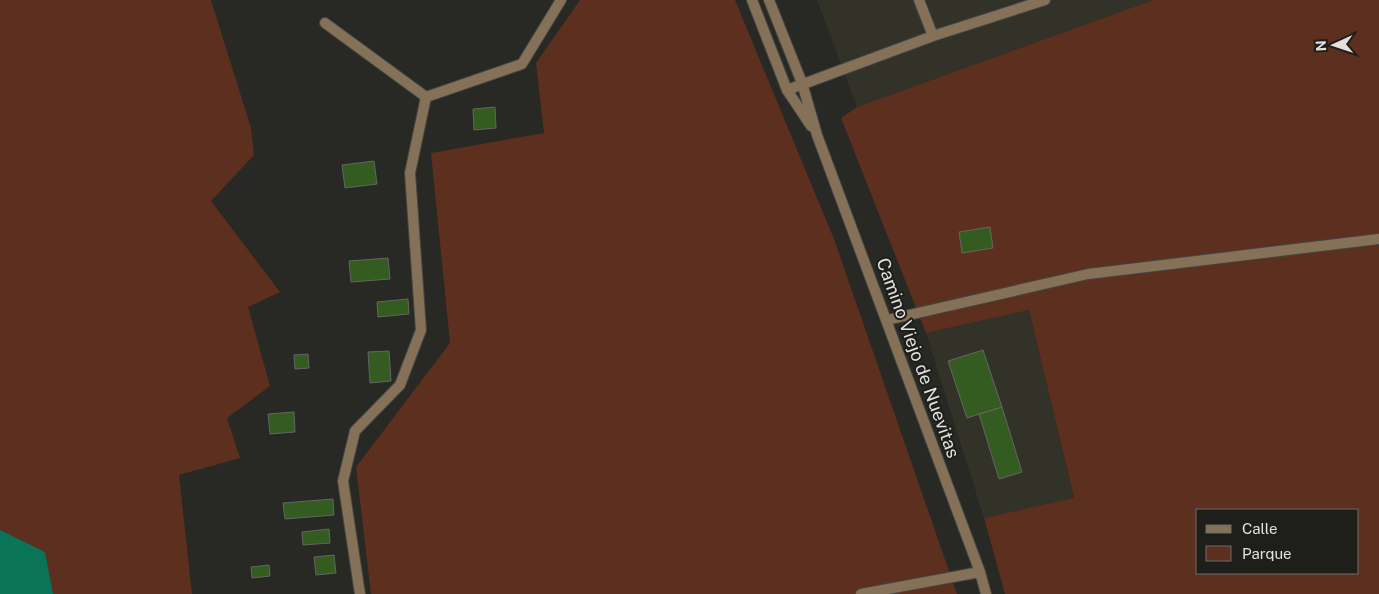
<svg xmlns="http://www.w3.org/2000/svg" width="1379" height="594" font-family="'Public Sans',sans-serif">
  <rect width="100%" height="100%" fill="#282825"/>
  <path fill="#323229" d="M 817,0 L 1153,0 L 857,107 Z
    M 1029,310 L 1074,499 L 984,518 L 926,333 Z"/>
  <path fill="#5c2f1e" fill-rule="evenodd" d="M 0,0 L 211,0 L 251,128 L 254,155 L 211,201 L 280,292 L 248,307 L 270,386 L 227,418 L 240,458 L 179,475 L 192,594 L 0,594 Z
    M 580,0 L 735,0 L 834,239 L 957,594 L 371,594 L 356,467 L 450,343 L 431,153 L 544,133 L 536,63 Z
    M 1153,0 L 1379,0 L 1379,594 L 1005,594 L 984,518 L 1074,498 L 1029,310 L 926,333 L 841,118 L 857,107 ZM 1198,510 L 1358,510 L 1358,573 L 1198,573 Z"/>
  <path fill="#097457" d="M 0,530 L 45,552 L 53,594 L 0,594 Z"/>
  <path fill="#355c20" stroke="#646563" d="M 495,107 L 496,128 L 474,130 L 473,109 Z
    M 374,161 L 377,184 L 345,188 L 342,165 Z
    M 990,227 L 993,248 L 962,253 L 959,232 Z
    M 388,258 L 390,279 L 351,282 L 349,261 Z
    M 408,299 L 409,314 L 378,317 L 377,302 Z
    M 983,350 L 1002,407 L 967,418 L 948,361 Z
    M 389,351 L 391,381 L 370,383 L 368,352 Z
    M 308,354 L 309,368 L 295,369 L 294,355 Z
    M 1002,407 L 1022,472 L 999,479 L 979,414 Z
    M 294,412 L 295,432 L 270,434 L 268,414 Z
    M 333,499 L 334,515 L 285,519 L 283,503 Z
    M 329,529 L 330,543 L 303,545 L 302,532 Z
    M 334,555 L 336,573 L 316,575 L 314,557 Z
    M 269,565 L 270,576 L 252,578 L 251,567 Z"/>
  <g fill="none" stroke-linecap="round" stroke-linejoin="round">
    <defs>
      <path id="service" d="M 919,0 L 933,36
        M 325,23 L 426,97
        M 787,90 L 933,36 L 1045,0"/>
      <path id="minor" d="M 752,0 L 787,90 L 811,126
        M 769,0 L 802,83 L 817,135 L 980,572 L 986,594
        M 887,320 L 1088,274 L 1379,239
        M 360,594 L 343,481 L 355,431 L 400,385 L 421,330 L 410,173 L 426,97 L 522,64 L 561,0
        M 861,594 L 980,572"/>
    </defs>
    <use href="#service" stroke="#464643" stroke-width="12"/>
    <use href="#minor" stroke="#464643" stroke-width="12"/>
    <use href="#service" stroke="#857158" stroke-width="10"/>
    <use href="#minor" stroke="#857158" stroke-width="10"/>
  </g>
  <g text-anchor="middle" stroke-width="4" stroke-linejoin="round" paint-order="stroke">
    <g font-size="18" fill="#e2e1e0" stroke="#1e1e1b">
      <text transform="translate(918 358) rotate(70)" y="6">Camino Viejo de Nuevitas</text>
    </g>
  </g>
  <rect x="1196" y="509" width="162" height="65" fill="#1e1e1b" stroke="#6c6c6a"/>
  <rect x="1206" y="525" width="25" height="8" fill="#857158" stroke="#6c6c6a"/>
  <text x="1242" y="534" font-size="15" fill="#e2e1e0">Calle</text>
  <rect x="1206" y="546" width="25" height="15" fill="#5c2f1e" stroke="#6c6c6a"/>
  <text x="1242" y="559" font-size="15" fill="#e2e1e0">Parque</text>
  <g transform="translate(1334 45) rotate(267)" stroke="#1e1e1b" stroke-width="4" paint-order="stroke">
  <path d="M0-4L9 19L0 12L-9 19Z" fill="#e2e1e0"/>
  <text y="-8" font-size="14" font-weight="bold" text-anchor="middle" fill="#e2e1e0">N</text>
  </g>
</svg>
